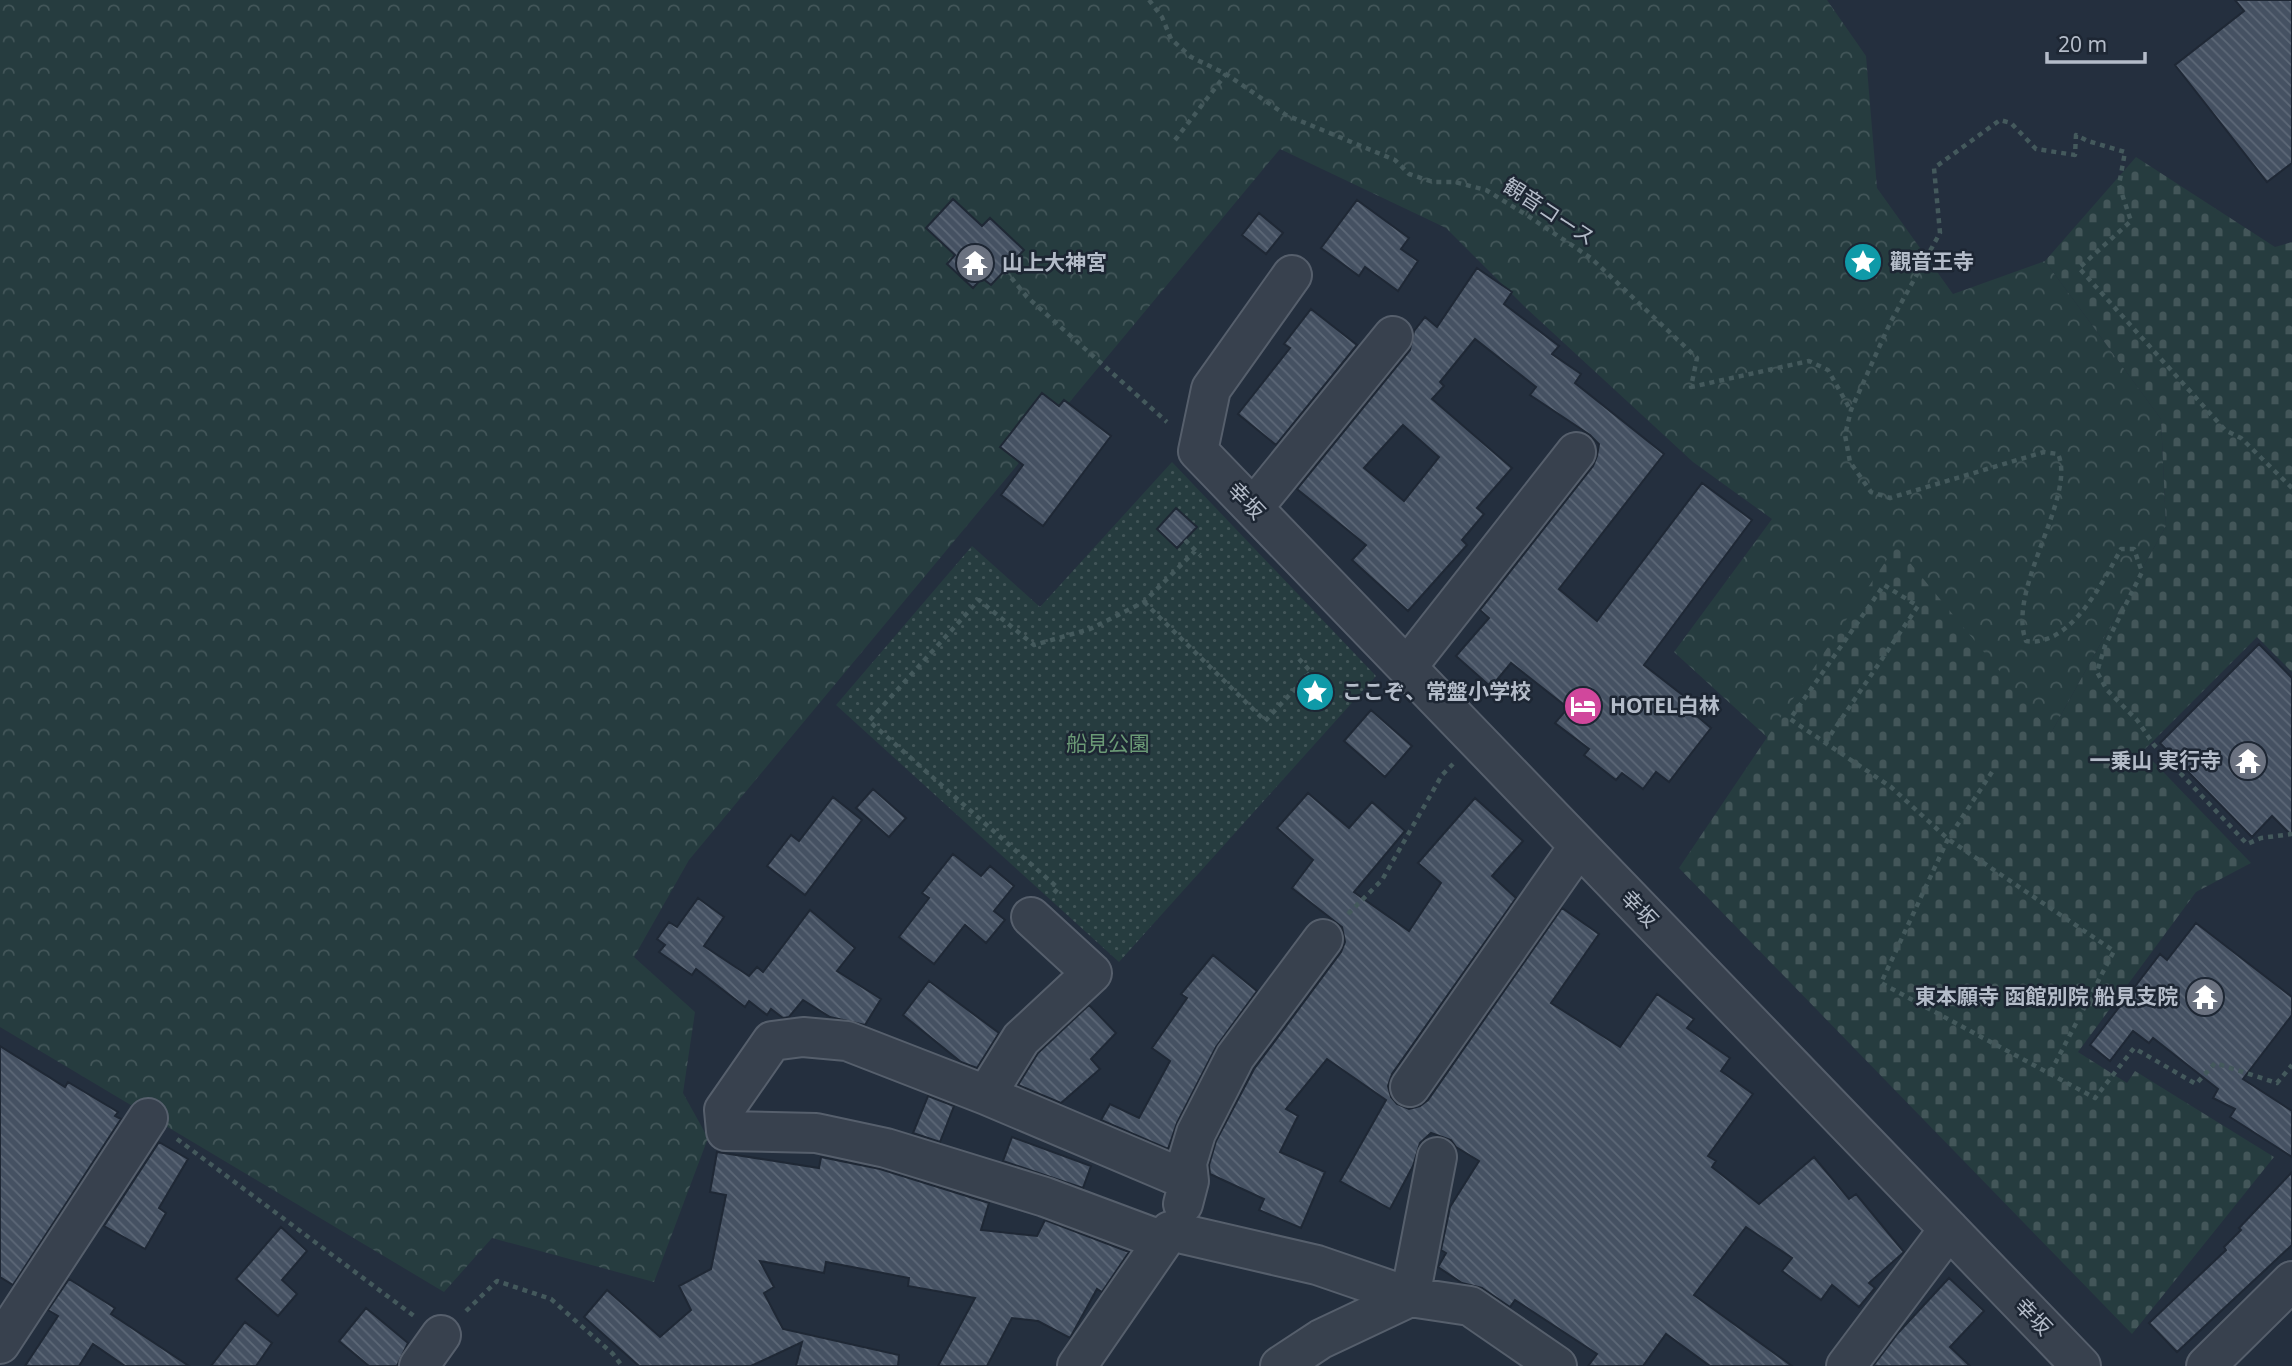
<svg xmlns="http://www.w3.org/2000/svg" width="2292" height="1366" font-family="'Noto Sans','Noto Sans JP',sans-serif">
  <defs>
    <pattern id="forest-crowns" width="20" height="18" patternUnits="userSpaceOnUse" patternTransform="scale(1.75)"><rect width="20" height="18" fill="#263c3f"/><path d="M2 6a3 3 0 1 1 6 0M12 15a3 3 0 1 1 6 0" fill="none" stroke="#435659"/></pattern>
    <pattern id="cemetery-stones" width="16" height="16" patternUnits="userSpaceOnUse" patternTransform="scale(1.75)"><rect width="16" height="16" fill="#263c3f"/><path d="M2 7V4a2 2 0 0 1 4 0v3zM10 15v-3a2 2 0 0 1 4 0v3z" fill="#435659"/></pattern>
    <pattern id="park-dots" width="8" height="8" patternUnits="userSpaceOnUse" patternTransform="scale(1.75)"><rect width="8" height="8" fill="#263c3f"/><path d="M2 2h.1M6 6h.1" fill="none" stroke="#435659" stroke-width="1.8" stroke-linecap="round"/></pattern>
    <pattern id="building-back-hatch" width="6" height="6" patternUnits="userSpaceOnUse" patternTransform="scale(1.75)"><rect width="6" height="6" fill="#455162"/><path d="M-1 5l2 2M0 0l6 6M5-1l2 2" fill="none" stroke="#5d6877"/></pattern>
  </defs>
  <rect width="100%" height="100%" fill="#242f3e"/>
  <path fill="url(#forest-crowns)" d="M 0,0 L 1827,0 L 1866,56 L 1877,188 L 1953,294 L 2045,261 L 2161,419 L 2166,526 L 2051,733 L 1768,738 L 1674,652 L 1772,519 L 1693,462 L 1526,308 L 1446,228 L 1280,149 L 689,860 L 634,957 L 695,1012 L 683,1093 L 708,1138 L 654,1282 L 492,1238 L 444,1292 L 0,1027 Z"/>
  <path fill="url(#cemetery-stones)" d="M 2136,157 L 2275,247 L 2292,242 L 2292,672 L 2257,637 L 2143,751 L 2251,863 L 2196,892 L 2078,1052 L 2127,1083 L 2135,1071 L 2274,1157 L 2132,1334 L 1679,868 L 1896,546 L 2051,733 L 2166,526 L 2161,419 L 2045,261 Z"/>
  <path fill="url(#park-dots)" d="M 1172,462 L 1376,676 L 1119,962 L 836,705 L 972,546 L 1040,607 Z"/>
  <path fill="url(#building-back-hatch)" stroke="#1f2835" stroke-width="2" fill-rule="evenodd" d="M 2235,0 L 2292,0 L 2292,163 L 2267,182 L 2175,65 L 2244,11 Z
    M 953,199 L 982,226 L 990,218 L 1024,250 L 991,285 L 982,278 L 973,288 L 947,264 L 955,255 L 926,228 Z
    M 1357,200 L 1409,238 L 1401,249 L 1418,261 L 1398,291 L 1365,267 L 1359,276 L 1321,248 Z
    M 1259,213 L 1283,233 L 1266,254 L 1242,235 Z
    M 1477,268 L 1512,292 L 1504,304 L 1559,346 L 1552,354 L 1581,374 L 1575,383 L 1664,454 L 1559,589 L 1597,621 L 1702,483 L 1752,520 L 1644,665 L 1703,711 L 1698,717 L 1711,728 L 1669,782 L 1656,772 L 1643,789 L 1622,773 L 1616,780 L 1584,755 L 1589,749 L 1555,723 L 1568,708 L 1511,663 L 1491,687 L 1456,656 L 1489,618 L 1480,610 L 1593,466 L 1597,456 L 1599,444 L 1590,435 L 1530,395 L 1536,387 L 1475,339 L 1440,382 L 1444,386 L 1432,399 L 1512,468 L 1477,508 L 1484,514 L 1462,540 L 1467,545 L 1408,611 L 1352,560 L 1366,545 L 1297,489 L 1410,350 L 1414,331 L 1425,317 L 1437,327 ZM 1403,425 L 1439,457 L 1404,501 L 1364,468 Z
    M 1311,309 L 1357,345 L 1276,445 L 1238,414 L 1290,348 L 1284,344 Z
    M 1042,393 L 1059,406 L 1064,400 L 1111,436 L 1043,526 L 1001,495 L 1023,465 L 1000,447 Z
    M 1176,508 L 1197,527 L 1177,548 L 1157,529 Z
    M 2259,644 L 2292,678 L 2292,836 L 2272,816 L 2252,837 L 2160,743 Z
    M 1371,710 L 1412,746 L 1385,777 L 1344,741 Z
    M 873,789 L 906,818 L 889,837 L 856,808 Z
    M 1308,793 L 1349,828 L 1372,802 L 1405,831 L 1354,892 L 1409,931 L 1441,883 L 1418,863 L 1475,798 L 1523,841 L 1492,876 L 1516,898 L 1392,1074 L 1388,1086 L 1391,1097 L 1397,1104 L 1409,1109 L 1420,1106 L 1428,1100 L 1562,908 L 1599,934 L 1551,1003 L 1620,1047 L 1657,994 L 1694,1019 L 1687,1028 L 1730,1058 L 1721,1071 L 1753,1094 L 1708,1156 L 1716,1161 L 1712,1167 L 1759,1204 L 1814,1157 L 1849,1199 L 1856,1194 L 1904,1252 L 1869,1283 L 1875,1288 L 1859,1307 L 1832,1285 L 1821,1300 L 1782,1271 L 1792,1258 L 1746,1227 L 1694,1295 L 1792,1366 L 1710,1366 L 1666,1334 L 1643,1366 L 1588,1366 L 1597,1354 L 1515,1300 L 1510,1307 L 1482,1288 L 1462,1283 L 1438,1267 L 1446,1253 L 1441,1250 L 1450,1207 L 1479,1161 L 1456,1147 L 1451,1140 L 1431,1133 L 1420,1143 L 1413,1166 L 1390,1209 L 1340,1181 L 1386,1100 L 1327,1059 L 1286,1109 L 1298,1116 L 1280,1152 L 1325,1172 L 1301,1228 L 1259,1210 L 1264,1199 L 1210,1174 L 1209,1165 L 1216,1141 L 1254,1069 L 1341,952 L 1345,942 L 1342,927 L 1292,888 L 1313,860 L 1277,828 Z
    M 833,797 L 862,820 L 805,895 L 767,866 L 791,835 L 799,841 Z
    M 953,854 L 981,876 L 990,866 L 1014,886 L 994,911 L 1005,920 L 986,943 L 965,925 L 934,964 L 899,937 L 929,898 L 922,893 Z
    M 698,898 L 724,917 L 704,946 L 749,976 L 757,967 L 763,972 L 810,910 L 855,948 L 837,971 L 881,999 L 865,1025 L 830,1017 L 803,1000 L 789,1017 L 783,1018 L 771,1009 L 767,1015 L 749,1001 L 745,1007 L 696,969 L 692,975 L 659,952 L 665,945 L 657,939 L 669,922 L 677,927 Z
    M 2196,923 L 2292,997 L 2292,1015 L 2243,1079 L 2292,1111 L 2292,1157 L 2230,1117 L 2235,1109 L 2213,1098 L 2218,1089 L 2153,1038 L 2149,1043 L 2133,1031 L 2110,1061 L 2090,1045 L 2160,954 L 2167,960 Z
    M 1213,955 L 1257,991 L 1216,1047 L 1177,1123 L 1168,1149 L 1101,1120 L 1110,1104 L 1139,1118 L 1170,1061 L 1152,1048 L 1187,998 L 1181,994 Z
    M 929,981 L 999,1033 L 977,1068 L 961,1062 L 903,1015 Z
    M 1089,1005 L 1116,1033 L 1091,1059 L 1100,1069 L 1061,1103 L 1018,1085 L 1038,1053 Z
    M 0,1046 L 65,1087 L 68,1082 L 118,1112 L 115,1116 L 121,1119 L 13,1285 L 0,1277 Z
    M 928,1096 L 954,1106 L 940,1142 L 913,1133 Z
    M 1012,1137 L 1091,1166 L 1083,1188 L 1003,1161 Z
    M 159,1142 L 188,1159 L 159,1208 L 166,1213 L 145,1249 L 104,1226 Z
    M 717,1152 L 819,1168 L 821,1157 L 880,1169 L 989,1203 L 981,1230 L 1037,1236 L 1045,1220 L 1129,1252 L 1102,1292 L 1097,1289 L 1070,1338 L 1038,1321 L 1012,1318 L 987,1366 L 938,1366 L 975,1298 L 908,1286 L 909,1278 L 826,1262 L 824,1273 L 760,1261 L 774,1287 L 764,1293 L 783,1329 L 899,1355 L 898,1366 L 796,1366 L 802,1342 L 751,1366 L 639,1366 L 584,1317 L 607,1290 L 660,1337 L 691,1310 L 679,1286 L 711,1269 L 726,1195 L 710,1192 Z
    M 2292,1172 L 2292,1245 L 2177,1352 L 2149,1323 L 2226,1250 L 2224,1247 L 2241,1230 L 2239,1228 Z
    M 281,1227 L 307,1251 L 282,1280 L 297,1294 L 278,1316 L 236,1279 Z
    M 1949,1278 L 1984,1311 L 1950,1347 L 1970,1366 L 1873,1366 L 1898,1333 Z
    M 69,1279 L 115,1308 L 111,1314 L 189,1366 L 125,1366 L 93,1344 L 79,1366 L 25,1366 L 58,1316 L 48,1310 Z
    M 366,1308 L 408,1343 L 397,1366 L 369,1366 L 339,1341 Z
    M 245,1322 L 272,1343 L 256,1366 L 211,1366 Z"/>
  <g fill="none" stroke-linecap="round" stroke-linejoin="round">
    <defs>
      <path id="minor" d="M 1292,275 L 1211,389 L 1198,451 L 2081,1366
        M 1253,508 L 1393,336
        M 1407,667 L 1576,452
        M 1410,1087 L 1579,846
        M 986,1095 L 1021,1039 L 1092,973 L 1031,917
        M 1183,1204 L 1189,1181 L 1187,1163 L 1196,1133 L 1235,1057 L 1323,939
        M 1163,1241 L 1045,1197 L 886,1148 L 816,1133 L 726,1131 L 724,1110 L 772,1041 L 803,1037 L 847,1041 L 986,1095 L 1189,1181
        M 0,1344 L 148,1118
        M 419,1366 L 441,1335
        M 1077,1366 L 1170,1231 L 1317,1265 L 1410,1297 L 1470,1306 L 1557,1366
        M 1280,1366 L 1321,1339 L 1410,1297 L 1437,1157
        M 1846,1366 L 1949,1229
        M 2206,1366 L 2292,1281"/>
    </defs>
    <use href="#minor" stroke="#565f6c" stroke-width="42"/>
    <path stroke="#44595c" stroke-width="4.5" stroke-dasharray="5 5" stroke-linecap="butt" d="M 1149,0 L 1162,17 L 1171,39 L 1191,57 L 1226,74 L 1286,115 L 1395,160 L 1409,174 L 1433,182 L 1455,182 L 1486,190 L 1525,214 L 1591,258 L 1697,358 L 1691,387 L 1809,361 L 1828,370 L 1850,409
      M 1175,140 L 1226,74
      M 1005,270 L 1027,297 L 1167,422
      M 2292,488 L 2241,438 L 2225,430 L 2079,268 L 2131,221 L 2119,185 L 2125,152 L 2088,141 L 2076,135 L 2075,155 L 2036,149 L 2011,123 L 2000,120 L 1934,168 L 1940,233 L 1890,323 L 1851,410 L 1845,435 L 1850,462 L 1871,492 L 1890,498 L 2044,452 L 2058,454 C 2077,497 2006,589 2026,641 C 2070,648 2103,582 2121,549 L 2134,549 L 2142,572 L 2105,646 L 2097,672 L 2107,690 L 2137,720 L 2154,745 L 2247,844 L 2261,838 L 2292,834
      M 1185,540 L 1200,555
      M 1144,602 L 1265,721 L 1311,672 L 1299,659
      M 1825,743 L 1918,606 L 1884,585 L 1790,719 L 1891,787 L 1948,839 L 2114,951 L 2050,1073
      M 1992,772 L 1948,839 L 1881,983 L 2095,1098 L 2134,1048 L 2196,1084 L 2215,1063 L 2277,1083 L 2292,1065
      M 1054,893 L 1058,888 L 869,721 L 979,600 L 1034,645 L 1090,629 L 1144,602 L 1195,551
      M 1348,914 L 1382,880 L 1442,775 L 1453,764
      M 177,1139 L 414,1316
      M 466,1311 L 497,1281 L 551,1299 L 613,1354 L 622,1366"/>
    <use href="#minor" stroke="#38414e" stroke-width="38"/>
  </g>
  <defs>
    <symbol id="sight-disc" viewBox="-11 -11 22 22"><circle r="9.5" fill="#0f9aa8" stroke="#1d2633"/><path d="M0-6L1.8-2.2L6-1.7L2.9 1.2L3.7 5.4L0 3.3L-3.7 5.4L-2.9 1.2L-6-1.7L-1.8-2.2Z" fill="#fff"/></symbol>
    <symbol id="temple-disc" viewBox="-11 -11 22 22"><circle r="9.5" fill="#6b7280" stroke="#1d2633"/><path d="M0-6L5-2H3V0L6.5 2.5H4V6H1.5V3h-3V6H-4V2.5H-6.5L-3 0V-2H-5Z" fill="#fff"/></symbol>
    <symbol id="hotel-disc" viewBox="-11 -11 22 22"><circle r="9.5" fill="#d1479c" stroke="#1d2633"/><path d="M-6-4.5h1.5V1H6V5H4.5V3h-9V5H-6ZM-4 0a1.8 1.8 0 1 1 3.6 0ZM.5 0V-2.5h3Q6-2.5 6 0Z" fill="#fff"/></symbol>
  </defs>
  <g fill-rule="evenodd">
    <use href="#sight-disc" x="1841" y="240" width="44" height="44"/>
    <use href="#temple-disc" x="953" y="241" width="44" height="44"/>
    <use href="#sight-disc" x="1293" y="670" width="44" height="44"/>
    <use href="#hotel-disc" x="1561" y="684" width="44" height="44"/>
    <use href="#temple-disc" x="2226" y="739" width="44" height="44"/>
    <use href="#temple-disc" x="2183" y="975" width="44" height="44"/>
  </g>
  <g text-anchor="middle" stroke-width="5" stroke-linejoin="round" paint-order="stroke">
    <g font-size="21" fill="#b4bcc9" stroke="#1d2633">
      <text transform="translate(1549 212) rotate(33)" y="7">観音コース</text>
      <text transform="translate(1246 501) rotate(46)" y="7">幸坂</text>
      <text transform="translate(1639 909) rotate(46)" y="7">幸坂</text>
      <text transform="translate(2033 1317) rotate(46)" y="7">幸坂</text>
    </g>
    <g font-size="21" font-weight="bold" fill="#b4bcc9" stroke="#1d2633" text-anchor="start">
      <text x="1890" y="269">觀音王寺</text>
      <text x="1002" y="270">山上大神宮</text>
      <text x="1342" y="699">ここぞ、常盤小学校</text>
      <text x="1610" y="713">HOTEL白林</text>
      <text x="2221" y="768" text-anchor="end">一乗山 実行寺</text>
      <text x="2178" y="1004" text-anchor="end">東本願寺 函館別院 船見支院</text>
    </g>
    <g font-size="21" fill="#6b9a76" stroke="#1d2633">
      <text x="1108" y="751">船見公園</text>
    </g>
  </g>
  <path d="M2047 52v10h98v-10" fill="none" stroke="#b4bcc9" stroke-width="3.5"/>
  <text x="2058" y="52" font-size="21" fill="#b4bcc9" stroke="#1d2633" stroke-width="5" paint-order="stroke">20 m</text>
</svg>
